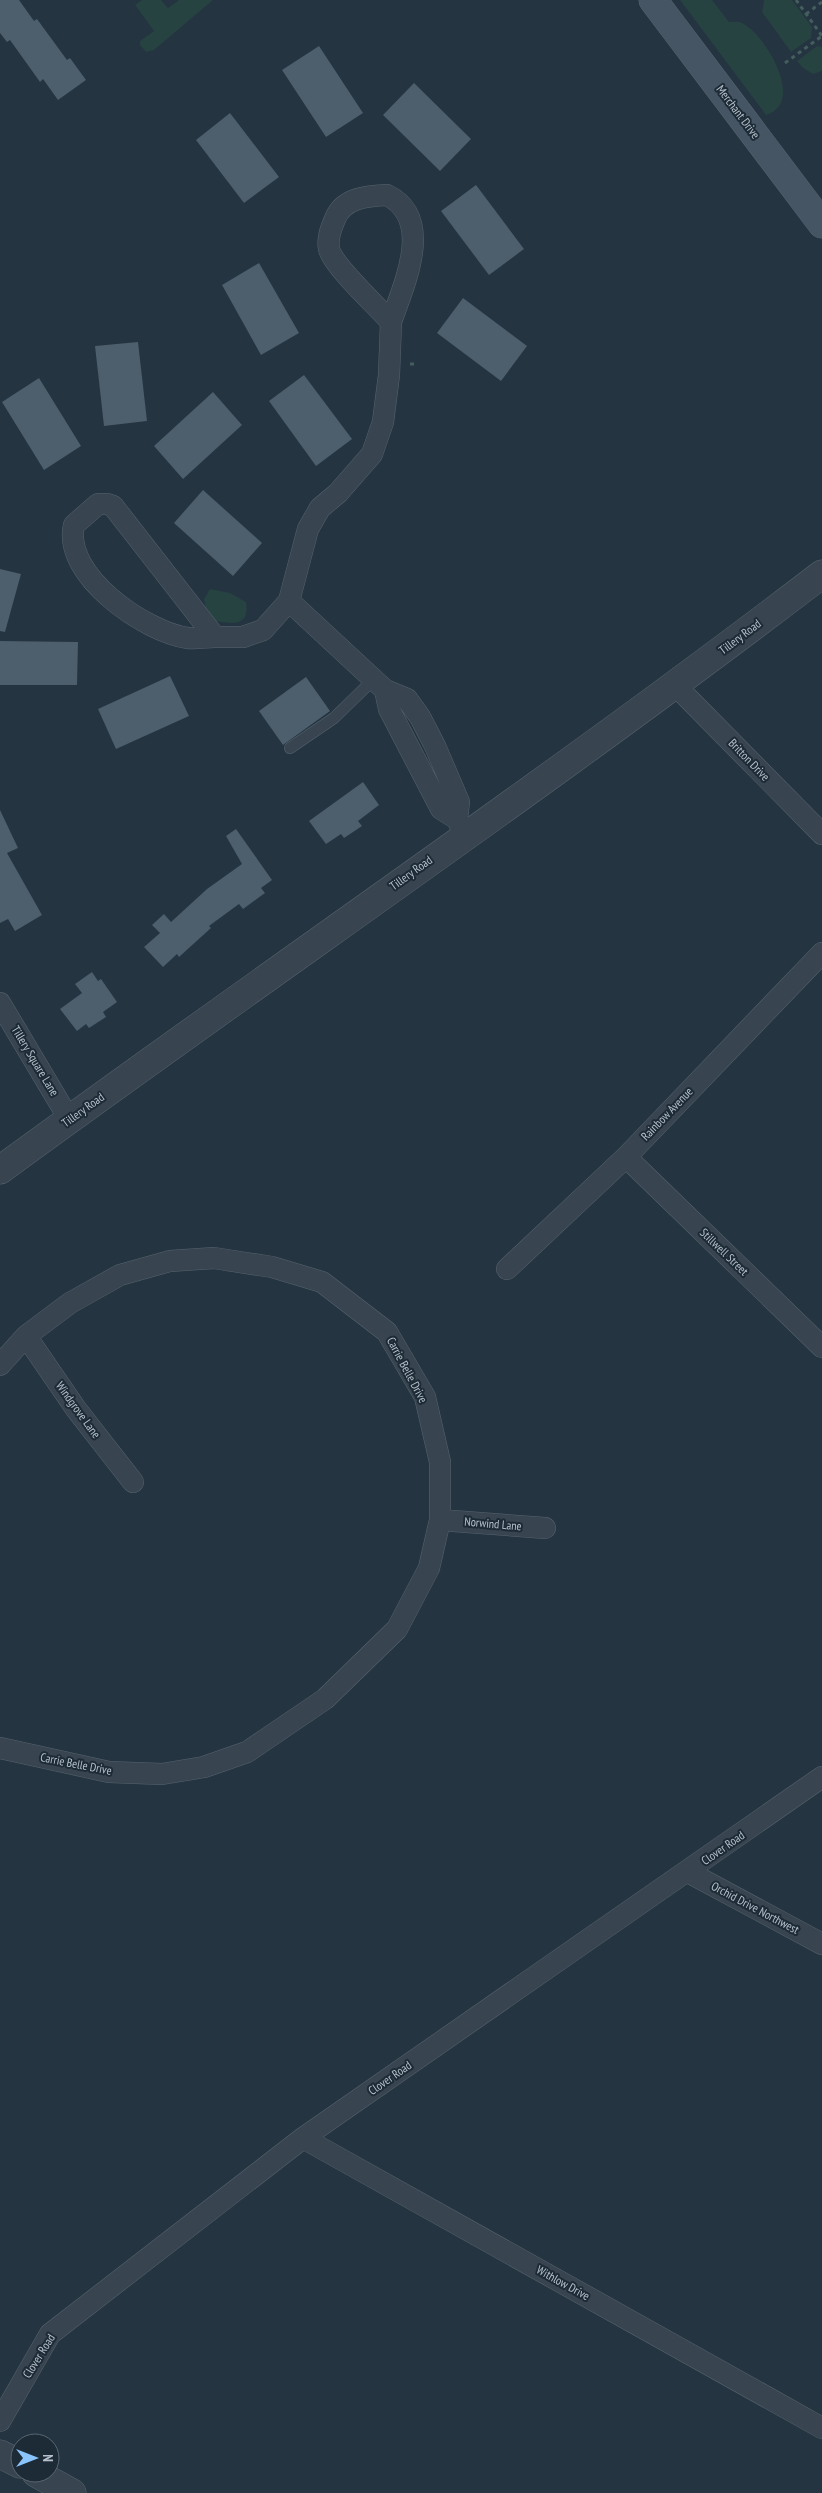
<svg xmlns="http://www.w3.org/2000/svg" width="822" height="2493" font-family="'PT Sans Narrow',sans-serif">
  <rect width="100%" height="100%" fill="#243441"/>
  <path fill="#264241" d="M 142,0 L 161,0 L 168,8 L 179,0 L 213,0 L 154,50 L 146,52 L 140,45 L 140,41 L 154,31 L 135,5 Z
    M 680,0 L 712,0 L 729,22 C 734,22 739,21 744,24 C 766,36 806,103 766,115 Z
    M 764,0 L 792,0 L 812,27 L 811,38 L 791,52 L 762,12 Z
    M 817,46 L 822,47 L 822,71 L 813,74 L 803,68 L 797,61 Z
    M 210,589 L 230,593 L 246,602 C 251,631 226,622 208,620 L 204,599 Z"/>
  <path fill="#4d5e6c" d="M 0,0 L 19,0 L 34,21 L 37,19 L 67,60 L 70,58 L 86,80 L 58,100 L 43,79 L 40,82 L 10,40 L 7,42 L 0,33 Z
    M 319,46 L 363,113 L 326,137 L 282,70 Z
    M 414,83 L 471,139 L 440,171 L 383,115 Z
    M 230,113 L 279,177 L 244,203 L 196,140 Z
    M 476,185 L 524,249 L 489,275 L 441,211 Z
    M 259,263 L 299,333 L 261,355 L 222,285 Z
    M 463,298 L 527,346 L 501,381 L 437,333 Z
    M 138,342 L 147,421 L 104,426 L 95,346 Z
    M 304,375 L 352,439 L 316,466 L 269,401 Z
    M 39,378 L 81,446 L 44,470 L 2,402 Z
    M 213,392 L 242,425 L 183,479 L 154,446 Z
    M 203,490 L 262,543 L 233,576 L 174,523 Z
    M 0,569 L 21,574 L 5,632 L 0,631 Z
    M 0,641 L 78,642 L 77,685 L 0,685 Z
    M 170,676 L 189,716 L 116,749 L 98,709 Z
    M 306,677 L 330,711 L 283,745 L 259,711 Z
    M 363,782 L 379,805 L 358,821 L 362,826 L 344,838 L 341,834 L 326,844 L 309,821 Z
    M 0,810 L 18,848 L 7,853 L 42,915 L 15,931 L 8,919 L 0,923 Z
    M 236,829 L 272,880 L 261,888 L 265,893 L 243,909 L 239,904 L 209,926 L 211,928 L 179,957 L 177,954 L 163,967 L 144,947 L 160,933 L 152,925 L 164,914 L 171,922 L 207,889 L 242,864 L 226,836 Z
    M 92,972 L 98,981 L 101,979 L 117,1002 L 103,1012 L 106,1017 L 89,1028 L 86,1024 L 77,1031 L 60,1009 L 82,993 L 75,984 Z"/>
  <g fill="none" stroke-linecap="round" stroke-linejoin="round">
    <defs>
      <path id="service" d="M 290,748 L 334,718 L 374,679"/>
      <path id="minor" d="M 387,195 C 435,219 404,284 391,322 C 378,307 333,266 329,249 C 327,238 331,228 335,219 C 343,198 366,196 387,195 Z
        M 98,504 L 107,504 L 113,506 L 215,637 C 206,637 196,639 188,638 C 145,632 62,575 74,525 Z
        M 289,601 L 385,690 L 407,699 L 420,717 L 435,746 L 459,802 L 457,819 L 465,835
        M 215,637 L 243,637 L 263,630 L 289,601 L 308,529 L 320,508 L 338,493 L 372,454 L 383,422 L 389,375 L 391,322
        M 676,686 L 822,834
        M 385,690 L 389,709 L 441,809 L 457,819
        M 0,1003 L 69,1119
        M 626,1157 L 822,1347
        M 507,1269 L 626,1157 L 822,953
        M 26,1336 L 76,1409 L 133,1482
        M 0,1365 L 26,1336 L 70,1303 L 120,1275 L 170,1261 L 214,1258 L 272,1267 L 322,1282 L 387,1332 L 425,1397 L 440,1462 L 440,1520 L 429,1568 L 397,1629 L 325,1699 L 247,1752 L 204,1767 L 162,1774 L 109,1772 L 0,1748
        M 440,1520 L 545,1528
        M 688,1872 L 822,1944
        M 303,2138 L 822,2428
        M 0,2421 L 50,2334 L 303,2138 L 822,1777"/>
      <path id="tertiary" d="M 0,1170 C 273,970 553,780 822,574
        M 0,2454 L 20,2464
        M 36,2473 L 72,2493"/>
      <path id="secondary" d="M 653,0 L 822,224"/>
    </defs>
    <use href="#service" stroke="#56636e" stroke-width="12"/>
    <use href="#minor" stroke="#56636e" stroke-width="22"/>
    <use href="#tertiary" stroke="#56636e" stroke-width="29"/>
    <use href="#secondary" stroke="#56636e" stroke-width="29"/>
    <path stroke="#445e5d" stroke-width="3" stroke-dasharray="4 4" stroke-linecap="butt" d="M 796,0 L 822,36
      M 806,14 L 822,2
      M 785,63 L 822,36
      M 410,364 L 417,364"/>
    <use href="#service" stroke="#384550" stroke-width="11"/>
    <use href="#minor" stroke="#384550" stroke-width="21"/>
    <use href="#tertiary" stroke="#384550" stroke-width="28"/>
    <use href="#secondary" stroke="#465564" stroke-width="28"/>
  </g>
  <g text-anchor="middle" stroke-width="4" stroke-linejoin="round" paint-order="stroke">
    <g font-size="12" fill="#b5c0cb" stroke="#1d2b36">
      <text transform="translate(738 112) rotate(53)" y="4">Merchant Drive</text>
      <text transform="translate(740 637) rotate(-37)" y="4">Tillery Road</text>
      <text transform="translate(749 760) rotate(46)" y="4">Britton Drive</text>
      <text transform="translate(411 873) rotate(-36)" y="4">Tillery Road</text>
      <text transform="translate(35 1061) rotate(59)" y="4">Tillery Square Lane</text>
      <text transform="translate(83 1110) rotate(-36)" y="4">Tillery Road</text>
      <text transform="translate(667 1114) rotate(-46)" y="4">Rainbow Avenue</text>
      <text transform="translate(724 1252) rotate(44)" y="4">Stillwell Street</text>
      <text transform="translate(407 1370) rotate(62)" y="4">Carrie Belle Drive</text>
      <text transform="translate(78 1410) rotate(54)" y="4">Windgrove Lane</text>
      <text transform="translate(493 1524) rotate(5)" y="4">Norwind Lane</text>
      <text transform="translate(76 1764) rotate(11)" y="4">Carrie Belle Drive</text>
      <text transform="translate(723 1848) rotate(-35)" y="4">Clover Road</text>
      <text transform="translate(755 1908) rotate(28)" y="4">Orchid Drive Northwest</text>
      <text transform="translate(390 2078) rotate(-35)" y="4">Clover Road</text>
      <text transform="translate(563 2283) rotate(29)" y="4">Withlow Drive</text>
      <text transform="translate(39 2356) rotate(-58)" y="4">Clover Road</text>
    </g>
  </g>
  <g transform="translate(35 2458) rotate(90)"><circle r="24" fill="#1d2b36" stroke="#5a6772"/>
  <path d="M0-4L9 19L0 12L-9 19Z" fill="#89c4fc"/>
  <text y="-8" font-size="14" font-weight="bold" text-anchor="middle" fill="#b5c0cb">N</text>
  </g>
</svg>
